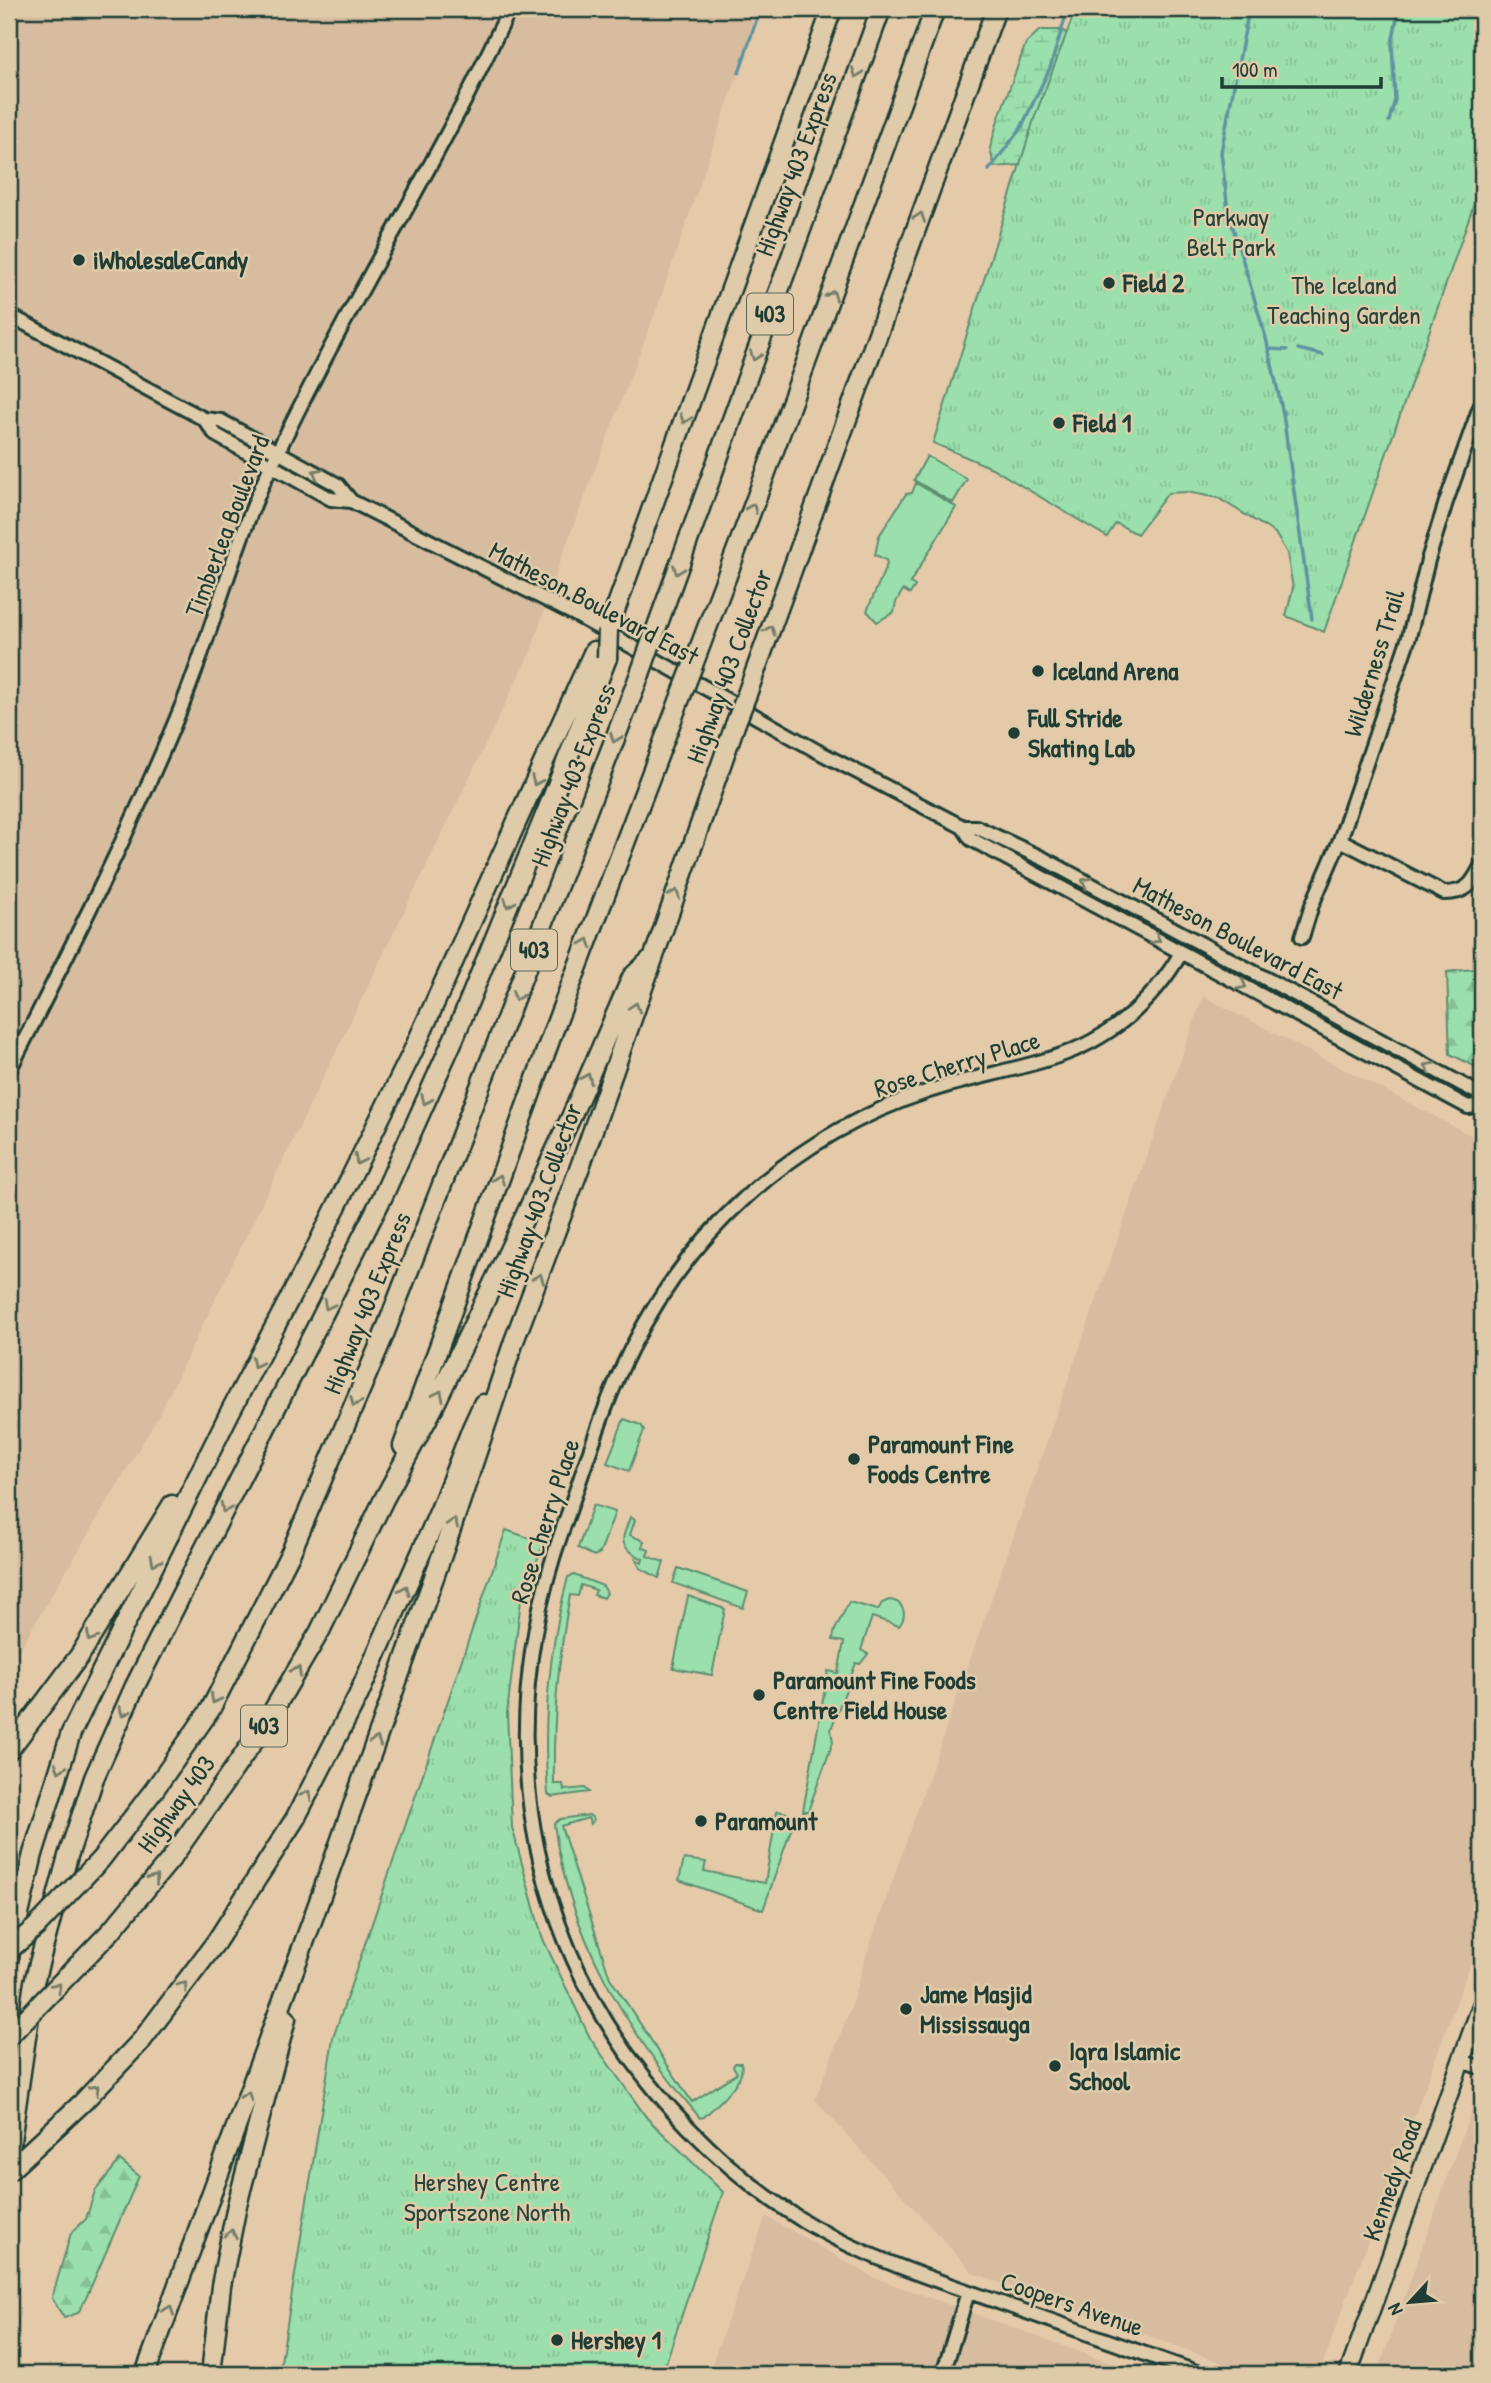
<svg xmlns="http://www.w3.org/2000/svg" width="1491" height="2383" font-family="'Patrick Hand',sans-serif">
  <defs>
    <pattern id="forest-firs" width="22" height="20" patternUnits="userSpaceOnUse" patternTransform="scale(1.75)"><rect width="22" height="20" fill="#9be0ac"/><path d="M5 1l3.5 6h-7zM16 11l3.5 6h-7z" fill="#85c195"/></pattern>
    <pattern id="wetland-marsh" width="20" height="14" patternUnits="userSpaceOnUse" patternTransform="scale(1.75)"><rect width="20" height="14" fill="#9be0ac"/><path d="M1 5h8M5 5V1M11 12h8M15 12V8" fill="none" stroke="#85c195"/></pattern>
    <pattern id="park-tufts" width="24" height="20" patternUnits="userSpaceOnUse" patternTransform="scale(1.75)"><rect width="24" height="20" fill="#9be0ac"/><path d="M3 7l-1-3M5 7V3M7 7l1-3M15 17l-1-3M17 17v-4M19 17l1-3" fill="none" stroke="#85c195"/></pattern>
  </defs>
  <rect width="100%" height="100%" fill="#e5caaa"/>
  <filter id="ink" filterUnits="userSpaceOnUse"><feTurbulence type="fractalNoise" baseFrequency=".0143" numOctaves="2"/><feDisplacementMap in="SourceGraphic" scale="14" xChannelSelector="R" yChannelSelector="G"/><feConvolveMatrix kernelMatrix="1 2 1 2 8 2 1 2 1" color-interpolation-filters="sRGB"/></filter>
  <g filter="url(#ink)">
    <path fill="#d7bca0" d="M 9,9 L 760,9 L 659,303 L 563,553 L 531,651 L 159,1415 L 15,1657 L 9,1663 Z
      M 1203,996 L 1482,1141 L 1482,1933 L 1319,2374 L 1253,2374 L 973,2273 L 815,2100 L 852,2004 L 864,1962 Z
      M 1482,2089 L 1482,2374 L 1377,2374 L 1478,2091 Z
      M 766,2216 L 873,2277 L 1141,2374 L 708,2374 Z"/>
    <path fill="#9be0ac" stroke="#5d8e70" stroke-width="2" d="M 927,456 L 967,479 L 953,503 L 914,480 Z
      M 916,483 L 956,507 L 910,583 L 915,586 L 910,594 L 903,590 L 896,602 L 894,612 L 877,622 L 867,611 L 887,564 L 886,560 L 875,555 L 879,536 L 906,494 L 912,493 Z
      M 624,1419 L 641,1425 L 644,1430 L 629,1471 L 607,1463 Z
      M 593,1505 L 615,1512 L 600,1553 L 594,1556 L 578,1548 Z
      M 630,1517 L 635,1520 L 630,1535 L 644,1541 L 642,1547 L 649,1550 L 647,1556 L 664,1562 L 659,1578 L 640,1568 L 636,1559 L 642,1563 L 643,1559 C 615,1545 623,1539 630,1517 Z
      M 678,1568 L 748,1592 L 743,1608 L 673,1583 Z
      M 574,1575 L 603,1586 L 607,1593 L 604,1598 L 594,1595 L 596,1590 L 581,1585 L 578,1596 L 570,1595 C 558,1661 553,1717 554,1784 L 563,1784 L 564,1790 L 585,1788 L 589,1792 L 552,1797 L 548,1794 C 542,1718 549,1649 568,1577 Z
      M 688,1596 L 725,1609 L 712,1675 L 673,1668 Z
      M 889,1600 C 904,1601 908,1615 899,1626 L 872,1617 L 861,1650 L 868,1654 L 860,1664 L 856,1663 L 831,1729 L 833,1742 L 808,1811 L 803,1811 L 828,1671 L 838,1673 L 844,1642 L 833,1640 L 834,1632 L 849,1602 L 878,1610 L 882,1603 Z
      M 777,1811 L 787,1813 L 795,1818 L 763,1910 L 679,1880 L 684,1859 L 706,1862 L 704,1871 L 765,1883 Z
      M 589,1815 L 594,1819 L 591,1824 L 588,1818 L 561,1826 L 610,1978 L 692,2102 L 737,2073 L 733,2066 L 735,2063 L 741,2063 C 747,2080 716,2105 704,2117 L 700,2118 C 628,2033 569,1936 554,1824 L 560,1819 Z"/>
    <path fill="url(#forest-firs)" stroke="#5d8e70" stroke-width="2" d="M 1482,968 L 1482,1070 L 1450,1054 L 1447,972 Z
      M 120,2160 L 139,2176 L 86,2298 L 78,2313 L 64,2318 L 52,2298 L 71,2233 L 86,2219 L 95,2191 Z"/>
    <path fill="url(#wetland-marsh)" stroke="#5d8e70" stroke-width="2" d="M 1040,30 L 1063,30 L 1082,48 L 1021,165 L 994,167 L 990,148 L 998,120 L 1026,43 Z"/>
    <path fill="url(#park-tufts)" stroke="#5d8e70" stroke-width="2" d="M 1076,9 L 1482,9 L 1482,181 L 1324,632 L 1286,616 L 1293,588 L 1287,553 L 1275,533 L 1218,498 L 1187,492 L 1168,493 L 1137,534 L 1116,523 L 1107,537 L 992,468 L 933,443 L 1035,116 Z
      M 506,1530 L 544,1543 L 521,1600 L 507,1713 L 512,1827 L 542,1937 L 590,2038 L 647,2118 L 723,2192 L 662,2374 L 279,2374 L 333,2038 Z"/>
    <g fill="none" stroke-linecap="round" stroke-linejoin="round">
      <path stroke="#5f93a2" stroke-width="3.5" d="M 1249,9 L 1221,152 L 1228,211 L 1266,338 L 1283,414 L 1312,619
        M 739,73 L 760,9
        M 1389,121 L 1395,100 L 1392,43 L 1399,9
        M 989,170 L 1021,128 L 1050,68 L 1068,9
        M 1268,349 L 1287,350
        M 1298,349 L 1323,355"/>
      <defs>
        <path id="minor" d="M 9,315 L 204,419 L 221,421 L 338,485 L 351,501
          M 204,419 L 216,435 L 331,499 L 351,501 L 576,615 L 817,751 L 963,827 L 971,839 L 1468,1107 L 1482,1105
          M 963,827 L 976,827 L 1044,859 L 1478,1093 L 1482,1105
          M 1340,840 L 1444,893 C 1467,893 1472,884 1482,865
          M 1302,937 L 1312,905 L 1340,840 L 1409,637 L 1428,560 L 1446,502 L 1482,401
          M 1181,953 C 1152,1003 1108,1041 1052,1058 C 1012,1071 969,1078 929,1091 C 861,1113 799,1149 746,1197 C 699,1239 660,1292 631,1349 C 603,1405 585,1468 563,1528 C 486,1744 529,1963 689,2128 C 727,2167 768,2201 814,2227 C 873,2260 938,2281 1001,2303 C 1068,2326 1135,2350 1202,2374
          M 9,1071 C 70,950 132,828 183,703 C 215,624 235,541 272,464 C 328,345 396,231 457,115 C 476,80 492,44 510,9
          M 1461,2061 L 1482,2068
          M 943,2374 L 968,2292"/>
        <path id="major" d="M 1348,2374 L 1482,2003"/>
        <path id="highway" d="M 608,630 L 832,9
          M 651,643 L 881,9
          M 693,665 L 765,475 L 935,9
          M 747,694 L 996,9
          M 403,1446 L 554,1029 L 681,696
          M 9,1750 L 80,1655 L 172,1505
          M 101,1859 L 154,1790 L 210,1710 L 291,1552 L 383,1337 L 640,674
          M 111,1931 L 171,1859 L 264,1726 L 320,1631 L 384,1499 L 432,1410 L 505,1259 L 572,1115 L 632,977 L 650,960
          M 9,1957 L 33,1854 L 71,1733 L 230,1412 L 312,1256 L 413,1051 L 594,651
          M 9,2155 L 34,1982 L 68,1856 L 94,1778 L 135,1686 L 383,1196 L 454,1038 L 551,801 L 607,658
          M 9,2171 L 82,2103 L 142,2040 L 216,1942 L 295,1819 L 358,1696 L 440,1510 L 472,1428 L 483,1404
          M 145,2374 L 312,1921 L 449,1535 L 514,1341 L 581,1164 L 735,725
          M 211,2374 L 221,2286 L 237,2205 L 286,2019"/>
      </defs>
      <use href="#minor" stroke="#1f3d34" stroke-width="18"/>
      <use href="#major" stroke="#1f3d34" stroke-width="21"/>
      <use href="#highway" stroke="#1f3d34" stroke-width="23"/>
      <use href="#minor" stroke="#dfcba9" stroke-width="12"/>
      <use href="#major" stroke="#dfcba9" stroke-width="16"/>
      <use href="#highway" stroke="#dfcba9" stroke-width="18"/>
      <defs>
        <path id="highway-bridge" d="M 607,658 L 608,630
          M 640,674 L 651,643
          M 681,696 L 693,665
          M 735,725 L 747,694
          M 9,1950 L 36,1927 L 101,1859
          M 9,2036 L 111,1931"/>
      </defs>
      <use href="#highway-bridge" stroke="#1f3d34" stroke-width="23" stroke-linecap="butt"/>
      <use href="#highway-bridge" stroke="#dfcba9" stroke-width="18"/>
    </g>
    <defs><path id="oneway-chevron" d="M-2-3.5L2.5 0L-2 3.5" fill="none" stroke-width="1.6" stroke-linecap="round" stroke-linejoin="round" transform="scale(1.75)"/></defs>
    <g stroke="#757d69">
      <use href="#oneway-chevron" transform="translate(857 73) rotate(110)"/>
      <use href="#oneway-chevron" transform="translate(920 217) rotate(-70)"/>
      <use href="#oneway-chevron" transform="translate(832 295) rotate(-70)"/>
      <use href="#oneway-chevron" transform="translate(755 356) rotate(110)"/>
      <use href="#oneway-chevron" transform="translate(685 419) rotate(110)"/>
      <use href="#oneway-chevron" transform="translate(317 473) rotate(-151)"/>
      <use href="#oneway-chevron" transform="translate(752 508) rotate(-68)"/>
      <use href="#oneway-chevron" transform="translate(678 570) rotate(110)"/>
      <use href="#oneway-chevron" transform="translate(770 630) rotate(-70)"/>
      <use href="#oneway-chevron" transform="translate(615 738) rotate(111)"/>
      <use href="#oneway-chevron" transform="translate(536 781) rotate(114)"/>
      <use href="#oneway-chevron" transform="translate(1086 882) rotate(-152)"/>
      <use href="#oneway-chevron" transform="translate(675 894) rotate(-70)"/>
      <use href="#oneway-chevron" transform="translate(509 903) rotate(112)"/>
      <use href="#oneway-chevron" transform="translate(1156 939) rotate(29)"/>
      <use href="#oneway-chevron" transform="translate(587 943) rotate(-69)"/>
      <use href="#oneway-chevron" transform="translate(1242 985) rotate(28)"/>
      <use href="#oneway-chevron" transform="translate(517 996) rotate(111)"/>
      <use href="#oneway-chevron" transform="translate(635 1007) rotate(-71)"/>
      <use href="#oneway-chevron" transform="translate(1429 1067) rotate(-152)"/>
      <use href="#oneway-chevron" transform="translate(587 1078) rotate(-67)"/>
      <use href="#oneway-chevron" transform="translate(426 1100) rotate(114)"/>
      <use href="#oneway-chevron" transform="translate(359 1160) rotate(116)"/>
      <use href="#oneway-chevron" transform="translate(499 1179) rotate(-70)"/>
      <use href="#oneway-chevron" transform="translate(539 1278) rotate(-70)"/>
      <use href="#oneway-chevron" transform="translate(328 1305) rotate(117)"/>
      <use href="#oneway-chevron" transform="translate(256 1363) rotate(118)"/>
      <use href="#oneway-chevron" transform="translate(439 1395) rotate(-64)"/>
      <use href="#oneway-chevron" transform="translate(355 1402) rotate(113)"/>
      <use href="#oneway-chevron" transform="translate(225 1508) rotate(117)"/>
      <use href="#oneway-chevron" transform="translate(453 1523) rotate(-71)"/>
      <use href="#oneway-chevron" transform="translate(155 1561) rotate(117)"/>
      <use href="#oneway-chevron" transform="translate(405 1590) rotate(-66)"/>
      <use href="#oneway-chevron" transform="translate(91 1637) rotate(121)"/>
      <use href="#oneway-chevron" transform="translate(297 1671) rotate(-60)"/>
      <use href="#oneway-chevron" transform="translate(215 1699) rotate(118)"/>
      <use href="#oneway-chevron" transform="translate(124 1712) rotate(114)"/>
      <use href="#oneway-chevron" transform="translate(376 1741) rotate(-71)"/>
      <use href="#oneway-chevron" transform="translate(60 1768) rotate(108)"/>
      <use href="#oneway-chevron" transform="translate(307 1795) rotate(-63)"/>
      <use href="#oneway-chevron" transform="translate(154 1879) rotate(-51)"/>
      <use href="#oneway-chevron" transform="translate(183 1986) rotate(-53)"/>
      <use href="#oneway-chevron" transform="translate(57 1987) rotate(-46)"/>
      <use href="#oneway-chevron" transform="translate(95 2089) rotate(-46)"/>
      <use href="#oneway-chevron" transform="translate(247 2096) rotate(-70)"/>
      <use href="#oneway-chevron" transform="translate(231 2234) rotate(-79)"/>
      <use href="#oneway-chevron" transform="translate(169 2310) rotate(-70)"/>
    </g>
  </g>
  <g fill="#1f3d34" stroke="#dfcba9" stroke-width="2.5">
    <circle cx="79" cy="260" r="7"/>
    <circle cx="1109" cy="283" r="7"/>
    <circle cx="1059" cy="423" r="7"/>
    <circle cx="1038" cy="671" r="7"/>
    <circle cx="1014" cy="733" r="7"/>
    <circle cx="854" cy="1459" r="7"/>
    <circle cx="759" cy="1695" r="7"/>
    <circle cx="701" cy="1821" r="7"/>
    <circle cx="906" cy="2009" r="7"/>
    <circle cx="1055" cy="2066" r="7"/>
    <circle cx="557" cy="2340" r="7"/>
  </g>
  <g text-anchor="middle" stroke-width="5" stroke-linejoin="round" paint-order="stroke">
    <g fill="#dfcba9" stroke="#596857" stroke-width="2">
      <rect x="747" y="293.5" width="46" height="41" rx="5"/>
      <rect x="511" y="929.5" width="46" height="41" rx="5"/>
      <rect x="241" y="1705.5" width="46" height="41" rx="5"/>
    </g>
    <g font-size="24" font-weight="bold" fill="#1f3d34">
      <text x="770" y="322">403</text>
      <text x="534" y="958">403</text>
      <text x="264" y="1734">403</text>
    </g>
    <g font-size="26" fill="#1f3d34" stroke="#dfcba9">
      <text transform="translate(796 164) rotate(-70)" y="9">Highway 403 Express</text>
      <text transform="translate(227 526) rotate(-69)" y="9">Timberlea Boulevard</text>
      <text transform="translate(594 603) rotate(28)" y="9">Matheson Boulevard East</text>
      <text transform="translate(1374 663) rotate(-73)" y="9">Wilderness Trail</text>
      <text transform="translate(729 666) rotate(-70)" y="9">Highway 403 Collector</text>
      <text transform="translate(573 775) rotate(-69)" y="9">Highway 403 Express</text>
      <text transform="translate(1238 938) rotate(28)" y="9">Matheson Boulevard East</text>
      <text transform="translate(957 1064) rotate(-17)" y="9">Rose Cherry Place</text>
      <text transform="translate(539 1200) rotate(-70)" y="9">Highway 403 Collector</text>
      <text transform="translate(367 1303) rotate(-68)" y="9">Highway 403 Express</text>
      <text transform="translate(545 1521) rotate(-72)" y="9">Rose Cherry Place</text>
      <text transform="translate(176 1804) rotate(-54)" y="9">Highway 403</text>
      <text transform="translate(1392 2180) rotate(-70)" y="9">Kennedy Road</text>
      <text transform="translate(1072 2304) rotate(19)" y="9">Coopers Avenue</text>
    </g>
    <g font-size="26" fill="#25453a" stroke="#dfcba9">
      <text x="1231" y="226">Parkway<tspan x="1231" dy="30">Belt Park</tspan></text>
      <text x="1344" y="294">The Iceland<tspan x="1344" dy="30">Teaching Garden</tspan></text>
      <text x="487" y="2191">Hershey Centre<tspan x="487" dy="30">Sportszone North</tspan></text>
    </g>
    <g font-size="26" font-weight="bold" fill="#1f3d34" stroke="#dfcba9" text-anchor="start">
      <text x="93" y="269">iWholesaleCandy</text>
      <text x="1123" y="292">Field 2</text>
      <text x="1073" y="432">Field 1</text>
      <text x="1052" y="680">Iceland Arena</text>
      <text x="1028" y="727">Full Stride<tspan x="1028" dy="30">Skating Lab</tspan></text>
      <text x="868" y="1453">Paramount Fine<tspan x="868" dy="30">Foods Centre</tspan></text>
      <text x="773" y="1689">Paramount Fine Foods<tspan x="773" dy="30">Centre Field House</tspan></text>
      <text x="715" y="1830">Paramount</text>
      <text x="920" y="2003">Jame Masjid<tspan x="920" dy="30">Mississauga</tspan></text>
      <text x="1069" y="2060">Iqra Islamic<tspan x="1069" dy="30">School</tspan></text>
      <text x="571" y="2349">Hershey 1</text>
    </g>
  </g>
  <rect width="1491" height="2383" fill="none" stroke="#dfcba9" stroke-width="35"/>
  <rect x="18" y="18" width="1456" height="2348" fill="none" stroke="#1f3d34" stroke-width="2.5" filter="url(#ink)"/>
  <g transform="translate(1410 2302) rotate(244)" stroke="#dfcba9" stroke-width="5" paint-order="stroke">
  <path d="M0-5L12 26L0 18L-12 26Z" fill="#1f3d34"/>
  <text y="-10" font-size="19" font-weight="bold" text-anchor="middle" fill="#1f3d34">N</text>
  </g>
  <path d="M1222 77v10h159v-10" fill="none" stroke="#1f3d34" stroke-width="3.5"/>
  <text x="1232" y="77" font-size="21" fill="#1f3d34" stroke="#dfcba9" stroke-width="5" paint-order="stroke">100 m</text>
</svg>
